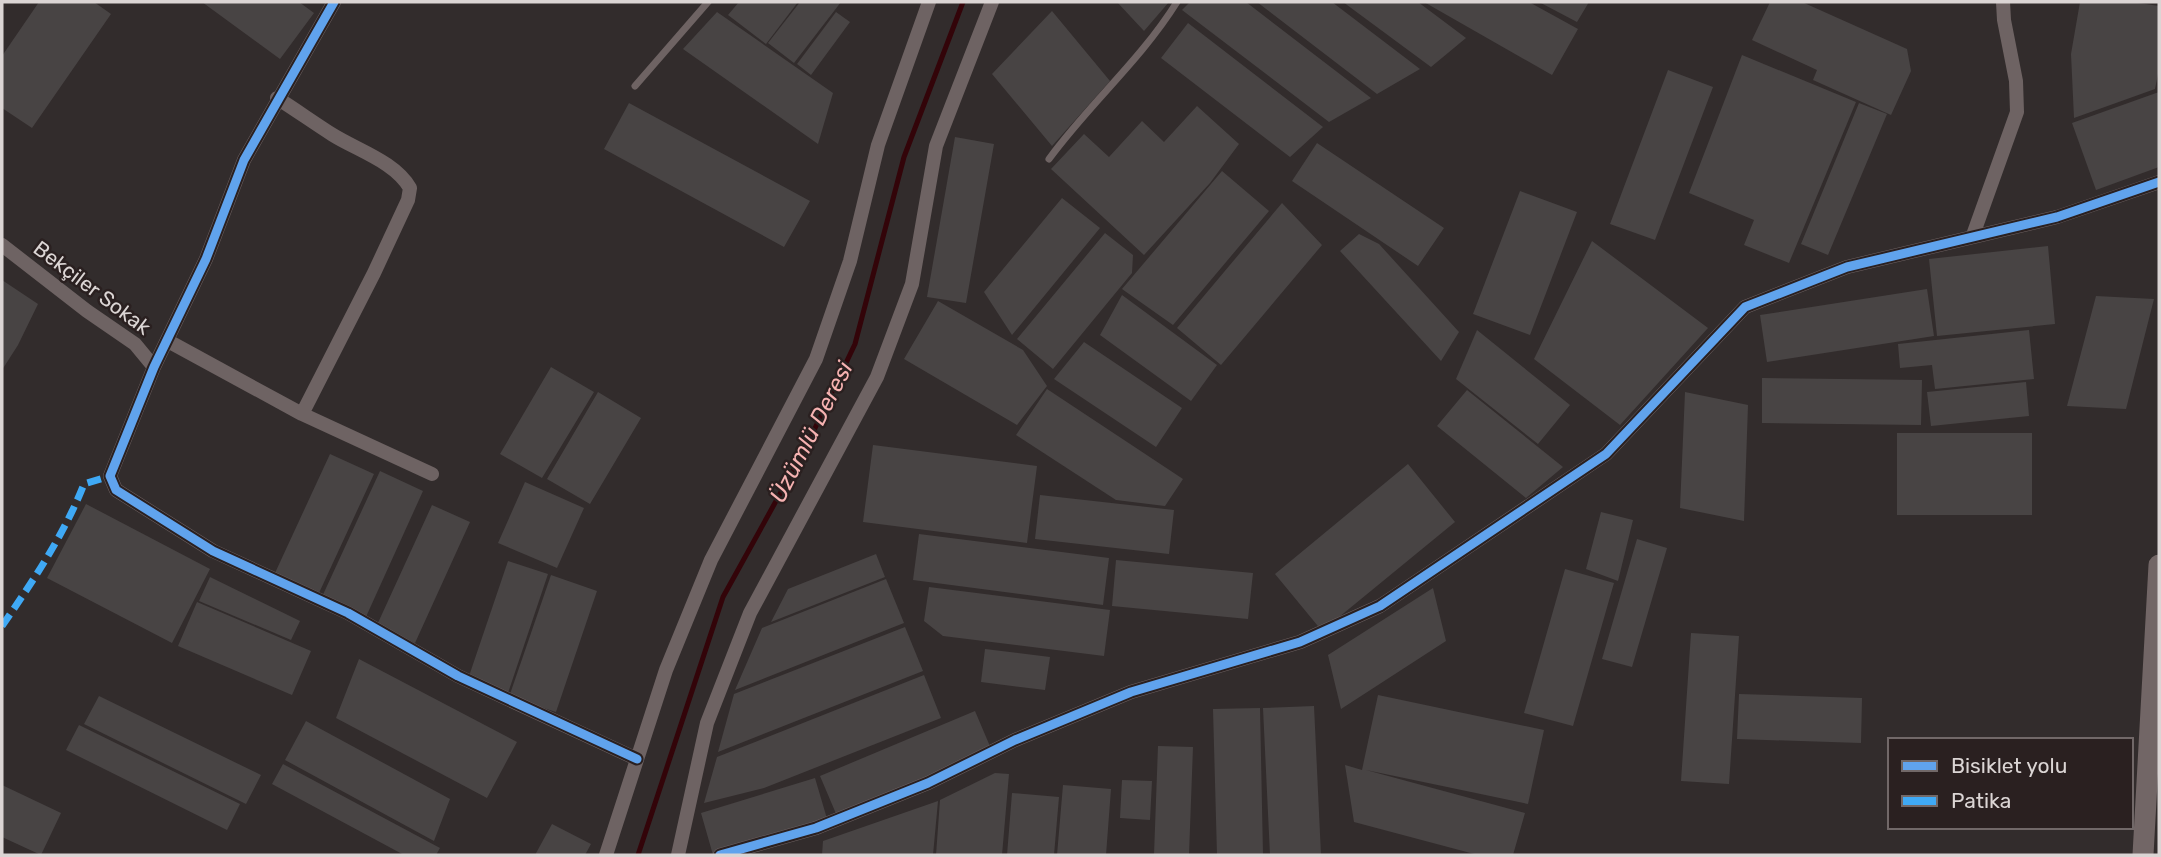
<svg xmlns="http://www.w3.org/2000/svg" width="2161" height="857" font-family="Rubik,sans-serif">
  <rect width="100%" height="100%" fill="#322c2c"/>
  <g fill="none" stroke-linecap="round" stroke-linejoin="round">
    <path stroke="#330409" stroke-width="5" d="M 638,855 L 723,597 L 807,445 L 855,344 L 904,157 L 963,2"/>
  </g>
  <path fill="#484444" d="M 39,2 L 94,2 L 111,14 L 32,128 L 2,108 L 2,56 Z
    M 202,2 L 299,2 L 314,13 L 280,59 Z
    M 739,2 L 798,2 L 766,44 L 728,15 Z
    M 800,2 L 841,2 L 794,63 L 768,43 Z
    M 1117,2 L 1169,2 L 1144,31 Z
    M 1190,2 L 1246,2 L 1371,98 L 1329,122 L 1182,10 Z
    M 1257,2 L 1332,2 L 1420,69 L 1377,94 Z
    M 1343,2 L 1418,2 L 1466,38 L 1431,67 Z
    M 1424,2 L 1529,2 L 1578,29 L 1552,75 Z
    M 1539,2 L 1589,2 L 1577,22 Z
    M 1770,2 L 1802,2 L 1907,49 L 1911,71 L 1891,115 L 1813,80 L 1817,70 L 1752,40 Z
    M 2080,2 L 2132,2 L 2159,6 L 2159,69 L 2155,89 L 2074,118 L 2071,54 Z
    M 1052,11 L 1110,81 L 1052,146 L 992,74 Z
    M 717,12 L 833,93 L 818,144 L 683,49 Z
    M 836,12 L 850,22 L 811,75 L 797,64 Z
    M 1188,23 L 1323,127 L 1290,157 L 1161,58 Z
    M 1742,55 L 1856,102 L 1789,263 L 1744,245 L 1754,220 L 1689,193 Z
    M 1668,70 L 1713,87 L 1655,240 L 1610,224 Z
    M 2159,92 L 2159,167 L 2096,190 L 2072,123 Z
    M 629,103 L 810,201 L 784,247 L 604,149 Z
    M 1859,103 L 1887,114 L 1828,255 L 1801,244 Z
    M 1197,106 L 1239,144 L 1210,183 L 1144,255 L 1051,169 L 1084,134 L 1109,157 L 1142,121 L 1164,142 Z
    M 955,137 L 994,144 L 966,303 L 927,297 Z
    M 1317,143 L 1444,228 L 1418,266 L 1292,181 Z
    M 1222,171 L 1269,211 L 1173,325 L 1122,289 Z
    M 1520,191 L 1577,212 L 1530,335 L 1473,314 Z
    M 1062,198 L 1100,228 L 1012,335 L 984,292 Z
    M 1282,203 L 1322,245 L 1221,365 L 1177,328 Z
    M 1105,233 L 1133,255 L 1132,273 L 1053,369 L 1017,339 Z
    M 1359,234 L 1379,244 L 1459,332 L 1441,361 L 1340,251 Z
    M 1592,241 L 1708,328 L 1620,425 L 1534,359 Z
    M 2048,246 L 2055,324 L 1937,336 L 1929,259 Z
    M 2,280 L 38,304 L 18,345 L 2,370 Z
    M 1927,289 L 1934,336 L 1767,362 L 1760,315 Z
    M 1122,295 L 1217,365 L 1191,401 L 1100,335 Z
    M 2096,296 L 2154,299 L 2126,409 L 2067,406 Z
    M 938,301 L 1023,350 L 1047,386 L 1017,425 L 904,359 Z
    M 1477,330 L 1570,405 L 1538,444 L 1456,379 Z
    M 2029,330 L 2034,379 L 1935,389 L 1932,365 L 1900,368 L 1898,344 Z
    M 1084,342 L 1182,408 L 1156,447 L 1054,379 Z
    M 551,367 L 594,392 L 542,478 L 500,454 Z
    M 1762,378 L 1922,380 L 1921,425 L 1762,423 Z
    M 2026,382 L 2029,416 L 1931,426 L 1927,392 Z
    M 1047,389 L 1183,479 L 1165,506 L 1116,500 L 1016,435 Z
    M 1467,390 L 1563,467 L 1526,498 L 1437,426 Z
    M 598,392 L 641,418 L 590,504 L 547,479 Z
    M 1685,392 L 1748,405 L 1744,521 L 1680,508 Z
    M 1897,433 L 2032,433 L 2032,515 L 1897,515 Z
    M 873,445 L 1037,466 L 1027,543 L 863,522 Z
    M 330,454 L 374,474 L 319,593 L 275,573 Z
    M 1408,464 L 1455,522 L 1322,631 L 1275,574 Z
    M 380,471 L 423,491 L 365,619 L 321,599 Z
    M 525,482 L 584,508 L 557,568 L 498,543 Z
    M 1040,495 L 1174,510 L 1169,554 L 1035,539 Z
    M 86,504 L 210,569 L 172,643 L 47,578 Z
    M 432,505 L 470,522 L 415,643 L 377,625 Z
    M 1601,512 L 1633,520 L 1618,581 L 1586,569 Z
    M 919,534 L 1109,558 L 1103,605 L 913,580 Z
    M 1637,539 L 1667,548 L 1632,667 L 1602,659 Z
    M 876,554 L 885,577 L 771,622 L 788,589 Z
    M 1116,560 L 1253,573 L 1248,619 L 1112,606 Z
    M 508,561 L 548,574 L 508,693 L 468,679 Z
    M 1565,569 L 1614,583 L 1573,726 L 1524,713 Z
    M 551,575 L 597,591 L 556,712 L 509,697 Z
    M 210,577 L 300,621 L 291,640 L 199,601 Z
    M 886,579 L 904,623 L 735,690 L 762,628 Z
    M 929,587 L 1110,610 L 1104,656 L 943,636 L 924,621 Z
    M 1433,588 L 1446,641 L 1341,709 L 1328,655 Z
    M 197,602 L 311,651 L 292,695 L 178,646 Z
    M 905,627 L 923,671 L 718,752 L 734,694 Z
    M 1691,633 L 1739,636 L 1729,784 L 1681,781 Z
    M 985,649 L 1050,657 L 1045,690 L 981,682 Z
    M 359,659 L 517,742 L 487,798 L 336,718 Z
    M 924,675 L 941,718 L 764,788 L 704,803 L 717,757 Z
    M 1739,694 L 1862,698 L 1861,743 L 1737,739 Z
    M 1378,695 L 1544,730 L 1528,804 L 1366,770 L 1525,813 L 1513,855 L 1478,855 L 1354,822 L 1345,765 L 1362,770 Z
    M 99,696 L 261,775 L 246,804 L 84,724 Z
    M 1314,706 L 1321,855 L 1270,855 L 1263,708 Z
    M 1260,708 L 1263,855 L 1217,855 L 1213,709 Z
    M 975,711 L 992,751 L 837,816 L 820,776 Z
    M 306,721 L 450,799 L 434,841 L 285,760 Z
    M 79,725 L 240,804 L 227,830 L 66,750 Z
    M 1158,746 L 1193,747 L 1189,855 L 1154,855 Z
    M 283,764 L 440,848 L 436,855 L 404,855 L 272,784 Z
    M 995,773 L 1009,774 L 1002,855 L 936,855 L 940,800 Z
    M 815,778 L 828,822 L 713,855 L 701,813 Z
    M 1122,780 L 1152,781 L 1150,820 L 1120,818 Z
    M 2,785 L 61,813 L 41,855 L 2,837 Z
    M 1063,785 L 1111,789 L 1106,855 L 1057,855 Z
    M 1012,793 L 1059,797 L 1054,855 L 1007,855 Z
    M 938,801 L 933,855 L 822,855 L 823,841 Z
    M 552,824 L 591,844 L 585,855 L 535,855 Z"/>
  <g fill="none" stroke-linecap="round" stroke-linejoin="round">
    <path stroke="#6e6363" stroke-width="7" d="M 635,86 L 708,2
      M 1049,159 C 1090,103 1140,61 1177,2"/>
    <path stroke="#6e6363" stroke-width="14" d="M 334,2 L 244,160 L 206,259 L 154,367 L 110,476 L 116,490 L 213,551 L 348,613 L 458,676 L 637,759
      M 277,98 C 296,110 314,123 333,135 C 359,151 395,162 410,188 L 408,200 L 374,273 L 302,414
      M 1973,235 L 2017,112 L 2016,81 L 2004,20 L 2003,2
      M 2,245 L 87,311 L 135,344 L 154,367
      M 168,341 L 302,414 L 432,474
      M 606,855 L 666,670 L 711,560 L 816,359 L 850,261 L 878,145 L 929,2
      M 678,855 L 707,723 L 750,613 L 877,377 L 912,284 L 936,146 L 992,2
      M 720,855 L 816,828 L 928,783 L 1015,740 L 1131,692 L 1300,642 L 1380,606 L 1606,454 L 1745,307 L 1847,267 L 2057,217 L 2159,182"/>
    <path stroke="#726666" stroke-width="21" d="M 2143,855 L 2159,565"/>
    <path stroke="#3fa9f5" stroke-width="7" stroke-dasharray="14 7" stroke-linecap="butt" d="M 2,626 C 33,581 64,535 84,484 L 110,476"/>
    <defs>
      <path id="cycleway" d="M 334,2 L 244,160 L 206,259 L 154,367 L 110,476 L 116,490 L 213,551 L 348,613 L 458,676 L 637,759
        M 720,855 L 816,828 L 928,783 L 1015,740 L 1131,692 L 1300,642 L 1380,606 L 1606,454 L 1745,307 L 1847,267 L 2057,217 L 2159,182"/>
    </defs>
    <use href="#cycleway" stroke="#2a2020" stroke-width="13"/>
    <use href="#cycleway" stroke="#60a3ed" stroke-width="9"/>
  </g>
  <g text-anchor="middle" stroke-width="5" stroke-linejoin="round" paint-order="stroke">
    <g font-size="21" fill="#dbd5d4" stroke="#2a2020">
      <text transform="translate(92 288) rotate(37)" y="7">Bekçiler Sokak</text>
    </g>
    <g font-size="23" font-style="italic" fill="#f6b2b1" stroke="#2a2020">
      <text transform="translate(811 432) rotate(-63)" y="8">Üzümlü Deresi</text>
    </g>
  </g>
  <rect width="2161" height="857" fill="none" stroke="#dbd5d4" stroke-width="7"/>
  <rect x="1888" y="738" width="245" height="91" fill="#2a2020" stroke="#716868" stroke-width="2"/>
  <rect x="1902" y="761" width="35" height="10" fill="#60a3ed" stroke="#716868" stroke-width="2"/>
  <text x="1951" y="773" font-size="21" fill="#dbd5d4">Bisiklet yolu</text>
  <rect x="1902" y="796" width="35" height="10" fill="#3fa9f5" stroke="#716868" stroke-width="2"/>
  <text x="1951" y="808" font-size="21" fill="#dbd5d4">Patika</text>
</svg>
